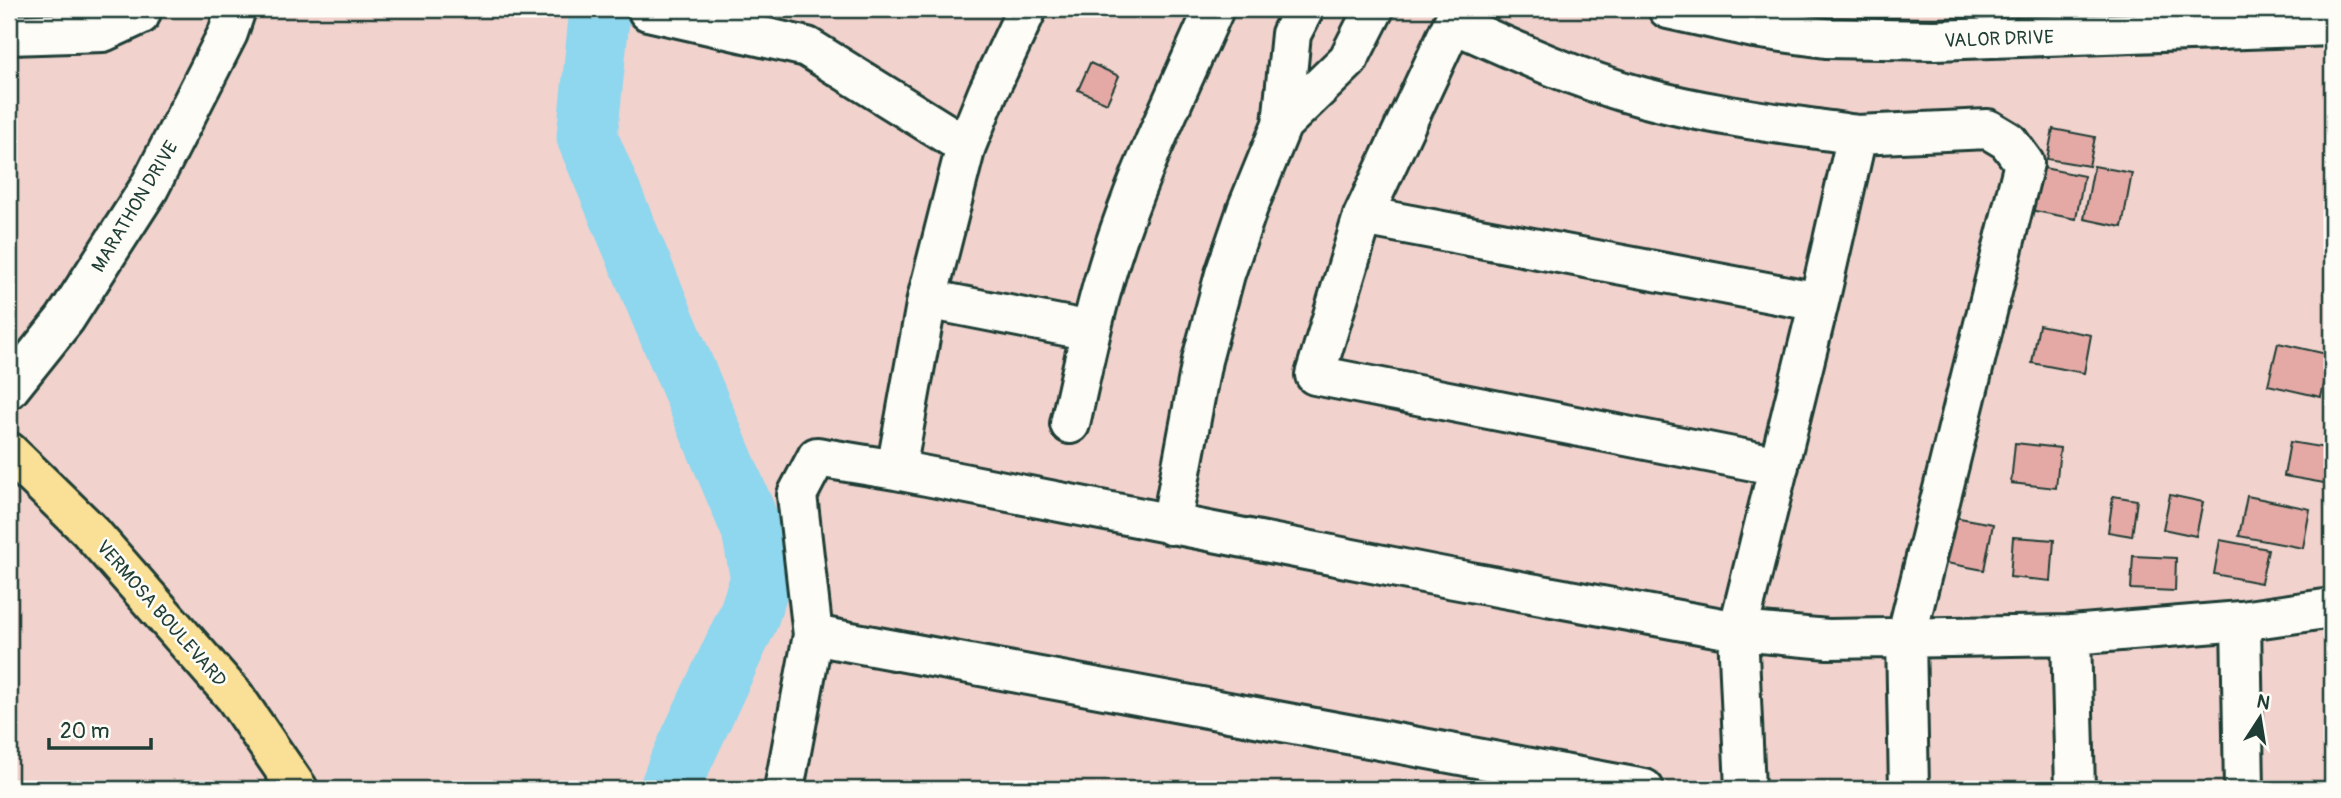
<svg xmlns="http://www.w3.org/2000/svg" width="2341" height="798" font-family="Pangolin,sans-serif">
  <rect width="100%" height="100%" fill="#f6e3de"/>
  <filter id="ink" filterUnits="userSpaceOnUse"><feTurbulence type="fractalNoise" baseFrequency=".0143" numOctaves="2"/><feDisplacementMap in="SourceGraphic" scale="14" xChannelSelector="R" yChannelSelector="G"/><feConvolveMatrix kernelMatrix="1 2 1 2 8 2 1 2 1" color-interpolation-filters="sRGB"/></filter>
  <g filter="url(#ink)">
    <path fill="#f1d2cd" d="M 9,9 L 2332,9 L 2332,789 L 9,789 Z"/>
    <g fill="none" stroke-linecap="round" stroke-linejoin="round">
      <path stroke="#8ed7ef" stroke-width="61" d="M 600,9 L 587,137 L 752,530 L 761,579 L 748,618 L 677,770 L 670,789"/>
    </g>
    <path fill="#e4a9a5" stroke="#1f3d34" stroke-width="2" d="M 1090,63 L 1119,76 L 1107,103 L 1078,90 Z
      M 2053,129 L 2095,137 L 2089,166 L 2047,159 Z
      M 2094,166 L 2132,173 L 2122,227 L 2084,219 Z
      M 2039,167 L 2084,176 L 2076,219 L 2030,210 Z
      M 2039,325 L 2091,335 L 2084,373 L 2032,363 Z
      M 2278,343 L 2331,355 L 2321,397 L 2268,385 Z
      M 2290,442 L 2332,449 L 2330,484 L 2284,476 Z
      M 2015,443 L 2060,448 L 2056,488 L 2011,483 Z
      M 2170,495 L 2203,502 L 2196,536 L 2163,529 Z
      M 2113,496 L 2137,500 L 2132,536 L 2108,532 Z
      M 2247,496 L 2310,509 L 2303,548 L 2239,536 Z
      M 1954,517 L 1993,524 L 1984,570 L 1946,563 Z
      M 2013,537 L 2054,540 L 2051,581 L 2010,577 Z
      M 2220,540 L 2268,549 L 2261,583 L 2214,574 Z
      M 2133,556 L 2176,558 L 2175,591 L 2131,589 Z"/>
    <g fill="none" stroke-linecap="round" stroke-linejoin="round">
      <defs>
        <path id="minor" d="M 648,9 L 648,11 L 807,47 L 966,146
          M 1668,9 L 1754,28 L 1826,38 L 1935,40 L 2332,26
          M 9,35 L 103,32 L 140,15 L 142,9
          M 1282,124 L 1348,60 L 1374,9
          M 1857,135 L 1988,129 L 2008,141 L 2024,163 L 1906,638 L 1909,789
          M 1363,216 L 1819,302
          M 927,299 L 1091,331
          M 9,389 L 65,319 L 149,188 L 228,33 L 236,9
          M 1070,424 C 1084,361 1097,297 1118,236 C 1145,158 1181,84 1214,9
          M 896,470 L 1449,578 L 1738,631 L 1828,639 L 2071,635 L 2241,621 L 2332,608
          M 1171,525 L 1202,360 L 1225,274 L 1248,207 L 1282,124 L 1291,34 L 1304,9
          M 2241,621 L 2244,789
          M 813,635 L 1644,789
          M 2071,635 L 2075,789
          M 784,789 L 813,635 L 797,495 L 817,457 L 896,470 L 927,299 L 966,146 L 988,92 L 1027,9
          M 1745,789 L 1738,631 L 1819,302 L 1857,135 C 1785,124 1711,116 1642,97 C 1576,79 1515,51 1453,23 L 1363,216 L 1315,375 L 1779,466"/>
        <path id="major" d="M 9,452 L 89,530 L 235,697 L 298,789"/>
      </defs>
      <use href="#minor" stroke="#1f3d34" stroke-width="44"/>
      <use href="#major" stroke="#1f3d34" stroke-width="44"/>
      <use href="#minor" stroke="#fdfcf7" stroke-width="38"/>
      <use href="#major" stroke="#fadf96" stroke-width="38"/>
    </g>
  </g>
  <g text-anchor="middle" stroke-width="5" stroke-linejoin="round" paint-order="stroke">
    <g font-size="19" fill="#1f3d34" stroke="#fdfcf7">
      <text transform="translate(1999 38) rotate(-2)" y="7">VALOR DRIVE</text>
      <text transform="translate(134 206) rotate(-59)" y="7">MARATHON DRIVE</text>
      <text transform="translate(162 613) rotate(49)" y="7">VERMOSA BOULEVARD</text>
    </g>
  </g>
  <rect width="2341" height="798" fill="none" stroke="#fdfcf7" stroke-width="35"/>
  <rect x="18" y="18" width="2306" height="763" fill="none" stroke="#1f3d34" stroke-width="2.5" filter="url(#ink)"/>
  <g transform="translate(2260 718) rotate(12)" stroke="#fdfcf7" stroke-width="5" paint-order="stroke">
  <path d="M0-5L12 26L0 18L-12 26Z" fill="#1f3d34"/>
  <text y="-10" font-size="19" font-weight="bold" text-anchor="middle" fill="#1f3d34">N</text>
  </g>
  <path d="M49 738v10h102v-10" fill="none" stroke="#1f3d34" stroke-width="3.5"/>
  <text x="60" y="738" font-size="21" fill="#1f3d34" stroke="#fdfcf7" stroke-width="5" paint-order="stroke">20 m</text>
</svg>
